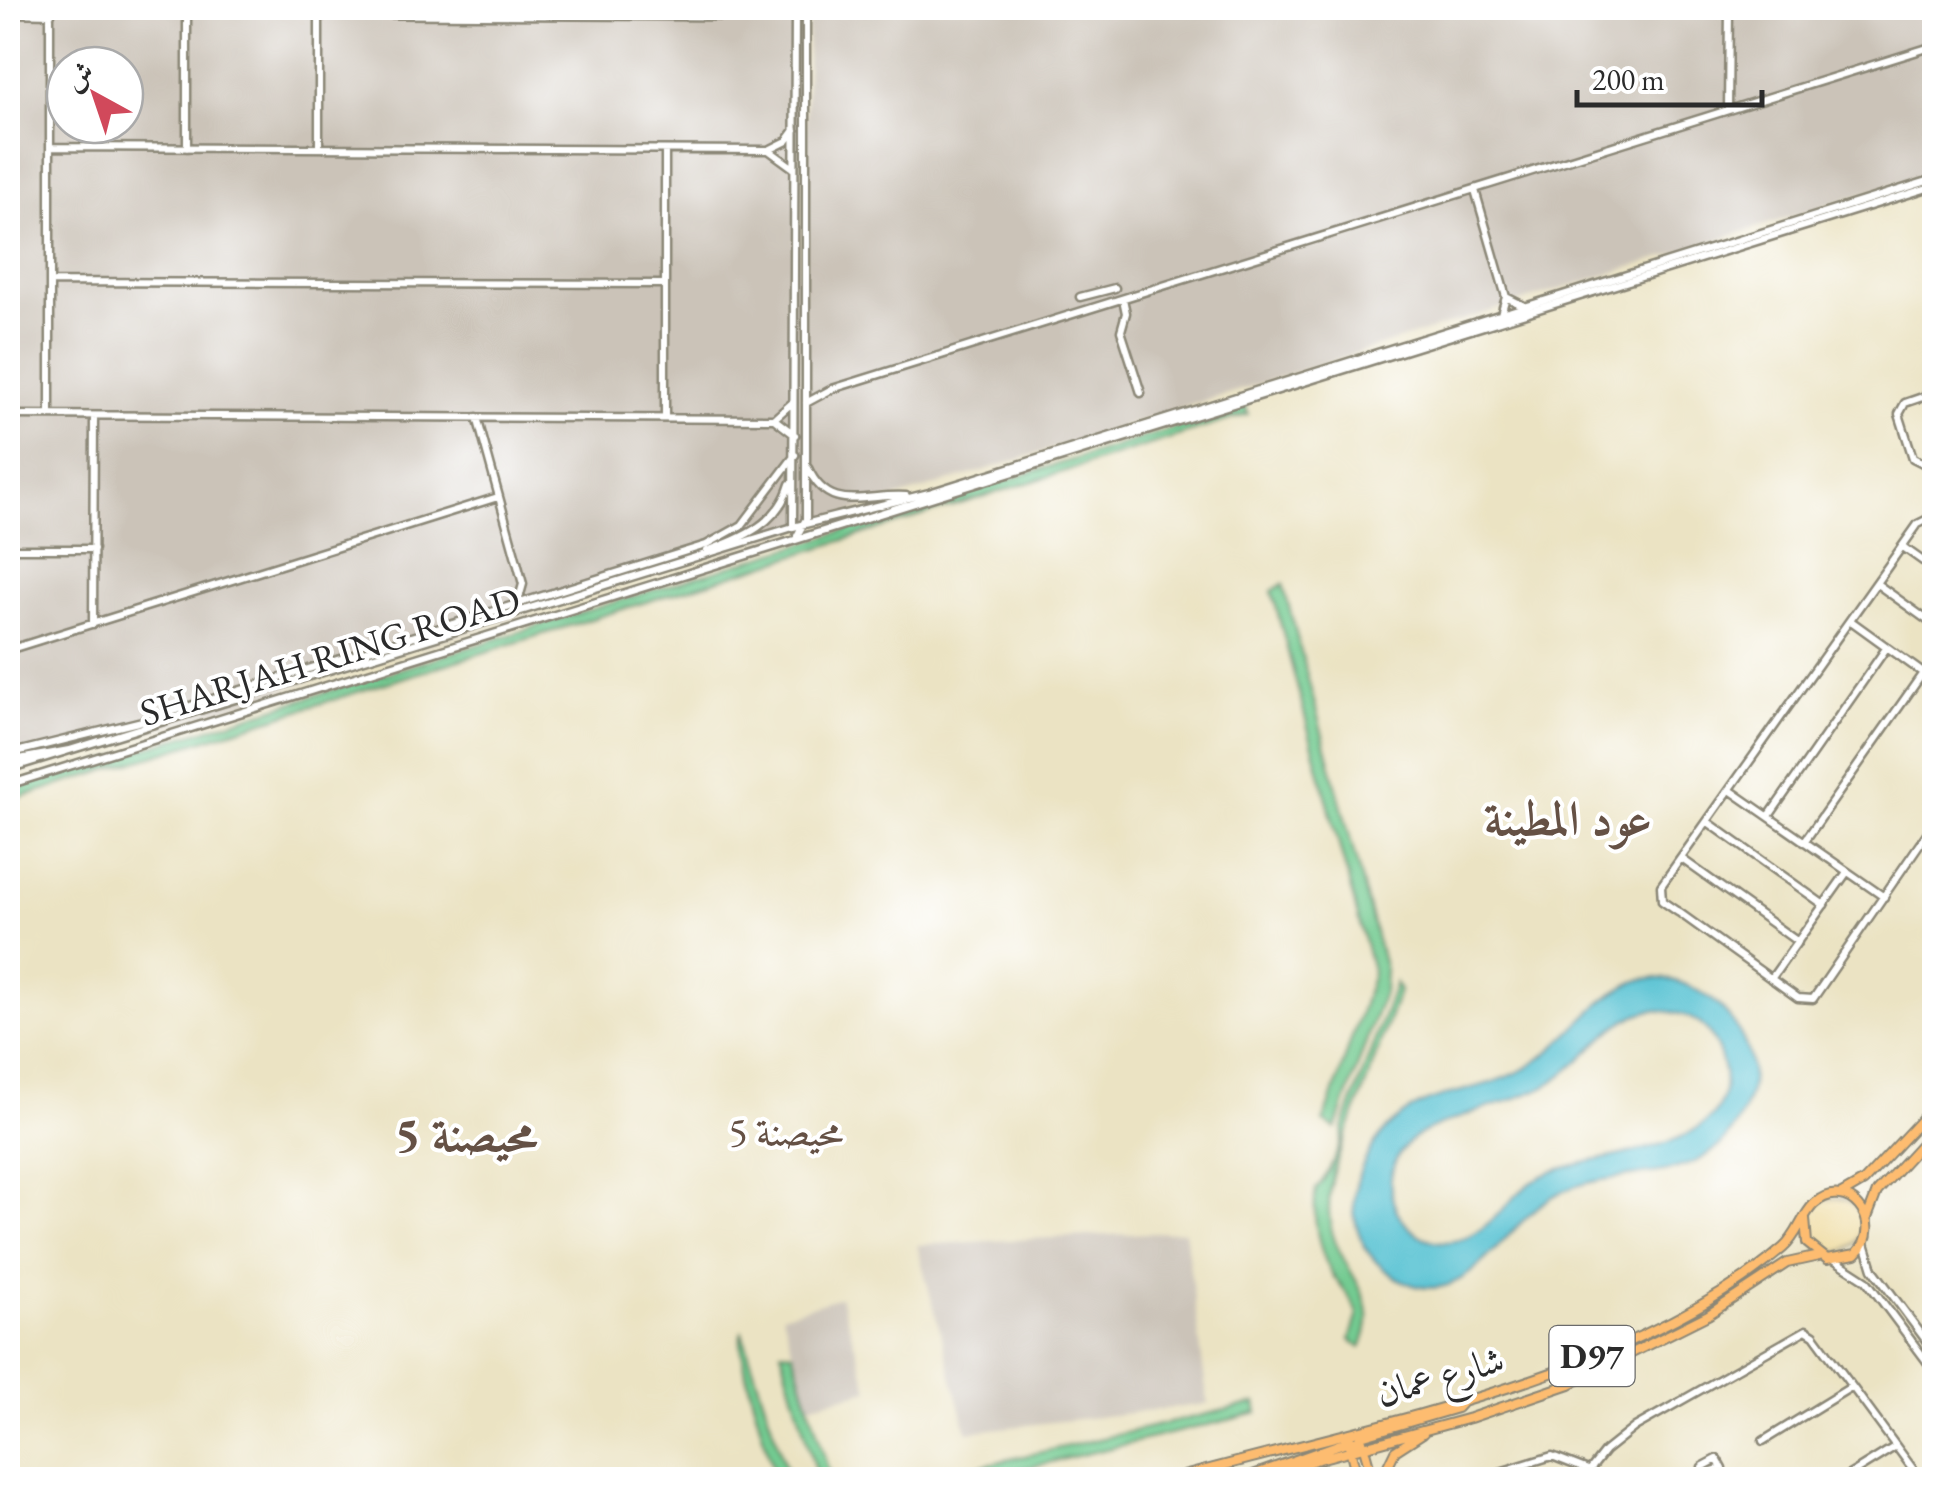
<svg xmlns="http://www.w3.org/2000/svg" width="1942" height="1487" font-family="'EB Garamond',Amiri,serif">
  <rect width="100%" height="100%" fill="#fff"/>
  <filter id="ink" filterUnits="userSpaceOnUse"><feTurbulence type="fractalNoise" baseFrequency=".01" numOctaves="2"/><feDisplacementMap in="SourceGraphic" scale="20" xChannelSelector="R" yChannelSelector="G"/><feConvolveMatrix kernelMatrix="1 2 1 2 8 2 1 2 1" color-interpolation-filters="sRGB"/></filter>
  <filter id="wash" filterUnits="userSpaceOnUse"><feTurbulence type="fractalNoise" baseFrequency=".0048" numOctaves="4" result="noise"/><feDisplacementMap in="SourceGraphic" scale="40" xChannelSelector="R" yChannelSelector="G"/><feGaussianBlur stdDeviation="2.25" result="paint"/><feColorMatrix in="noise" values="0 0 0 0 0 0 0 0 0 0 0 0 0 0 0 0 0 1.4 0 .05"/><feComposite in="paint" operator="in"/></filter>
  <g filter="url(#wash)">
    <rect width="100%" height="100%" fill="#ebe3c3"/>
    <path fill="#cbc3b8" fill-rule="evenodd" d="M 8,8 L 800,8 L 800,423 L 808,8 L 1934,8 L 1934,172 L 8,777 ZM 65,65 L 125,65 L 125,125 L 65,125 Z
      M 1185,1231 L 1208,1404 L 967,1432 L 917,1245 Z
      M 840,1297 L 869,1390 L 809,1405 L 782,1315 Z"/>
    <path fill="#73cb91" stroke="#4f7b5e" stroke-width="2.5" d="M 1245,406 L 1248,414 L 8,801 L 8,791 Z
      M 1283,584 L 1385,970 L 1384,990 L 1336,1129 L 1324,1122 L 1373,974 L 1272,591 Z
      M 1395,983 L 1399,991 C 1385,1029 1372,1069 1357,1108 C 1344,1143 1328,1174 1329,1212 C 1331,1269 1388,1291 1361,1347 L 1350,1340 L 1358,1314 C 1353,1298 1341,1288 1332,1274 C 1318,1250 1312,1216 1316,1188 C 1326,1181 1346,1138 1343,1128 Z
      M 742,1332 L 789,1479 L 776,1479 C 769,1455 734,1346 742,1332 Z
      M 781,1351 L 793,1352 L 831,1479 L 817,1477 Z
      M 1256,1403 L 1258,1413 L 984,1478 L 980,1466 Z"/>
    <path fill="#eeda9e" stroke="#8c8264" stroke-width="2.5" d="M1808 1225a27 27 0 1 1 54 0a27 27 0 1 1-54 0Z"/>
    <path fill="#58c2d3" stroke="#42767f" stroke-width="2.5" fill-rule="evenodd" d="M 1643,979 C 1676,975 1708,991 1729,1017 C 1748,1042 1758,1070 1747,1101 C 1711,1205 1610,1153 1543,1203 C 1493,1240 1456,1327 1383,1268 C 1364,1253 1353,1226 1354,1201 C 1355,1180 1362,1163 1374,1145 C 1416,1083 1475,1100 1531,1065 C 1573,1039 1593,995 1643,979 ZM 1652,1010 C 1677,1011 1704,1017 1715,1043 C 1766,1153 1608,1149 1549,1173 C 1515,1187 1502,1218 1473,1234 C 1413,1267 1362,1188 1409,1142 C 1430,1121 1515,1104 1549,1084 C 1588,1061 1606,1020 1652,1010 Z"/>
  </g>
  <g filter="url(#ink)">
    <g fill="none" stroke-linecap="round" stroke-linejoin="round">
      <defs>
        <path id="minor" d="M 8,13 L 51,14
          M 319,14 L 795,17
          M 1728,110 L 1729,8
          M 50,147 L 769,150 L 787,141 L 795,130
          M 187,148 L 187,8
          M 319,148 L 319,8
          M 665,150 L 665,418
          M 770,151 L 792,167
          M 1475,190 L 1506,297 L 1501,314
          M 50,282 L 665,284
          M 1080,297 L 1115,288
          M 1506,297 L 1526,307
          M 1123,299 L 1126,313 L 1121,331 L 1141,393
          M 1934,393 L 1905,403 L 1899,414 L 1913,458 L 1925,464 L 1934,461
          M 806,403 L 832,389 L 1934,46
          M 8,415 L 774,419 L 795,435
          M 50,415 L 50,8
          M 477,417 L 523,584 L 518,602
          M 774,419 L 792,403
          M 808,468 C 829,515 866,493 906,496
          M 793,527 L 795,8
          M 797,536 L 806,519 L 806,8
          M 1903,547 L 1934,569
          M 8,549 L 94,549
          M 707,551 C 744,537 778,524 790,484
          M 670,579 L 906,505
          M 1877,584 L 1934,625
          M 1851,621 L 1934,681
          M 93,624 L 94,416
          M 8,650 L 498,497
          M 8,754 L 142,721 L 706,545 L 742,525 L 795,455
          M 8,761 L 69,750
          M 8,769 L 793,527 L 929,493 L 1934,179
          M 8,785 L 1934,186
          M 1730,790 L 1884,897
          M 1769,816 L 1887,647
          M 1708,822 L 1824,905
          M 1804,842 L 1923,673
          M 1682,859 L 1798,942
          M 1677,911 L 1798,998 L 1813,999 L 1934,823
          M 1678,912 L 1662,901 L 1661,886 L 1918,524 L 1934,516
          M 1771,979 L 1847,872
          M 1865,1243 L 1873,1269 L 1934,1351
          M 1835,1260 L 1866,1280 L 1934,1371
          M 1763,1441 L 1851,1387
          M 1717,1459 L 1722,1468 L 1702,1474 L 1702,1467 Z
          M 1474,1480 L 1552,1456 L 1588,1470
          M 1582,1480 L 1605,1451 L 1635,1427 L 1806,1330 L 1814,1335 L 1921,1480
          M 1841,1480 L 1896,1446"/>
        <path id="major" d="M 1840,1195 L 1864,1181 L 1934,1106
          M 1867,1218 L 1877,1192 L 1934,1130
          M 1362,1441 L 1373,1480
          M 1349,1445 L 1358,1480
          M 1350,1449 L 1361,1436 L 1457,1408 L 1467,1397
          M 1294,1469 L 1325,1470 L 1345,1480
          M 1253,1475 L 1352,1440
          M 1169,1480 C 1362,1426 1629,1380 1783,1248 C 1798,1235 1801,1217 1814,1204 C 1846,1174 1888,1223 1856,1254 L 1827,1259 L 1807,1243 L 1805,1218
          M 1242,1480 L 1470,1418 L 1570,1384 L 1708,1315 L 1787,1263 L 1819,1256
          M 1381,1480 L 1395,1451 L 1423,1433"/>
      </defs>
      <use href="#minor" stroke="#8b8777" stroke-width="11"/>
      <use href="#major" stroke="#8b8777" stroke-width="12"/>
      <use href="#minor" stroke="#fff" stroke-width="6"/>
      <use href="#major" stroke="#fdbc70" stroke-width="8"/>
    </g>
  </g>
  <g text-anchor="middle" stroke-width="8" stroke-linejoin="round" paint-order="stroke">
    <rect fill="#fff" stroke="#6b6b6b" stroke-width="2.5" x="1549.5" y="1326" width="85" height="60" rx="8"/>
    <g font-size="35" font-weight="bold" fill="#2b2b2b">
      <text x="1592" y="1368">D97</text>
    </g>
    <g font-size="38" fill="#2b2b2b" stroke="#fff">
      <text transform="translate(330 656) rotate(-17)" y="13">SHARJAH RING ROAD</text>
      <text transform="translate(1440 1376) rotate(-16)" y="13">شارع عمان</text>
    </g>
    <g font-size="40" fill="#655145" stroke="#fff">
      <text x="786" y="1146">محيصنة 5</text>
    </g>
    <g font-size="48" font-weight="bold" fill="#655145" stroke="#fff">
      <text x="1568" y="835">عود المطينة</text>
      <text x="466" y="1151">محيصنة 5</text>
    </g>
  </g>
  <rect width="1942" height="1487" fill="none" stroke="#fff" stroke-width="40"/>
  <g transform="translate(95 95) rotate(320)"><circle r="48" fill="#ffffff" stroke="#aaaaaa" stroke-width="2.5"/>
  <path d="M0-8L18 38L0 25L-18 38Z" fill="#d1495b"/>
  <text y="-15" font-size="28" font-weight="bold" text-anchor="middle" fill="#2b2b2b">ش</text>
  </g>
  <path d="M1577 90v15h185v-15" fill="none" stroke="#2b2b2b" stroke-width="5"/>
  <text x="1592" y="90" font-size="30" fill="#2b2b2b" stroke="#ffffff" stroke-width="8" paint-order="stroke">200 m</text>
</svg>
